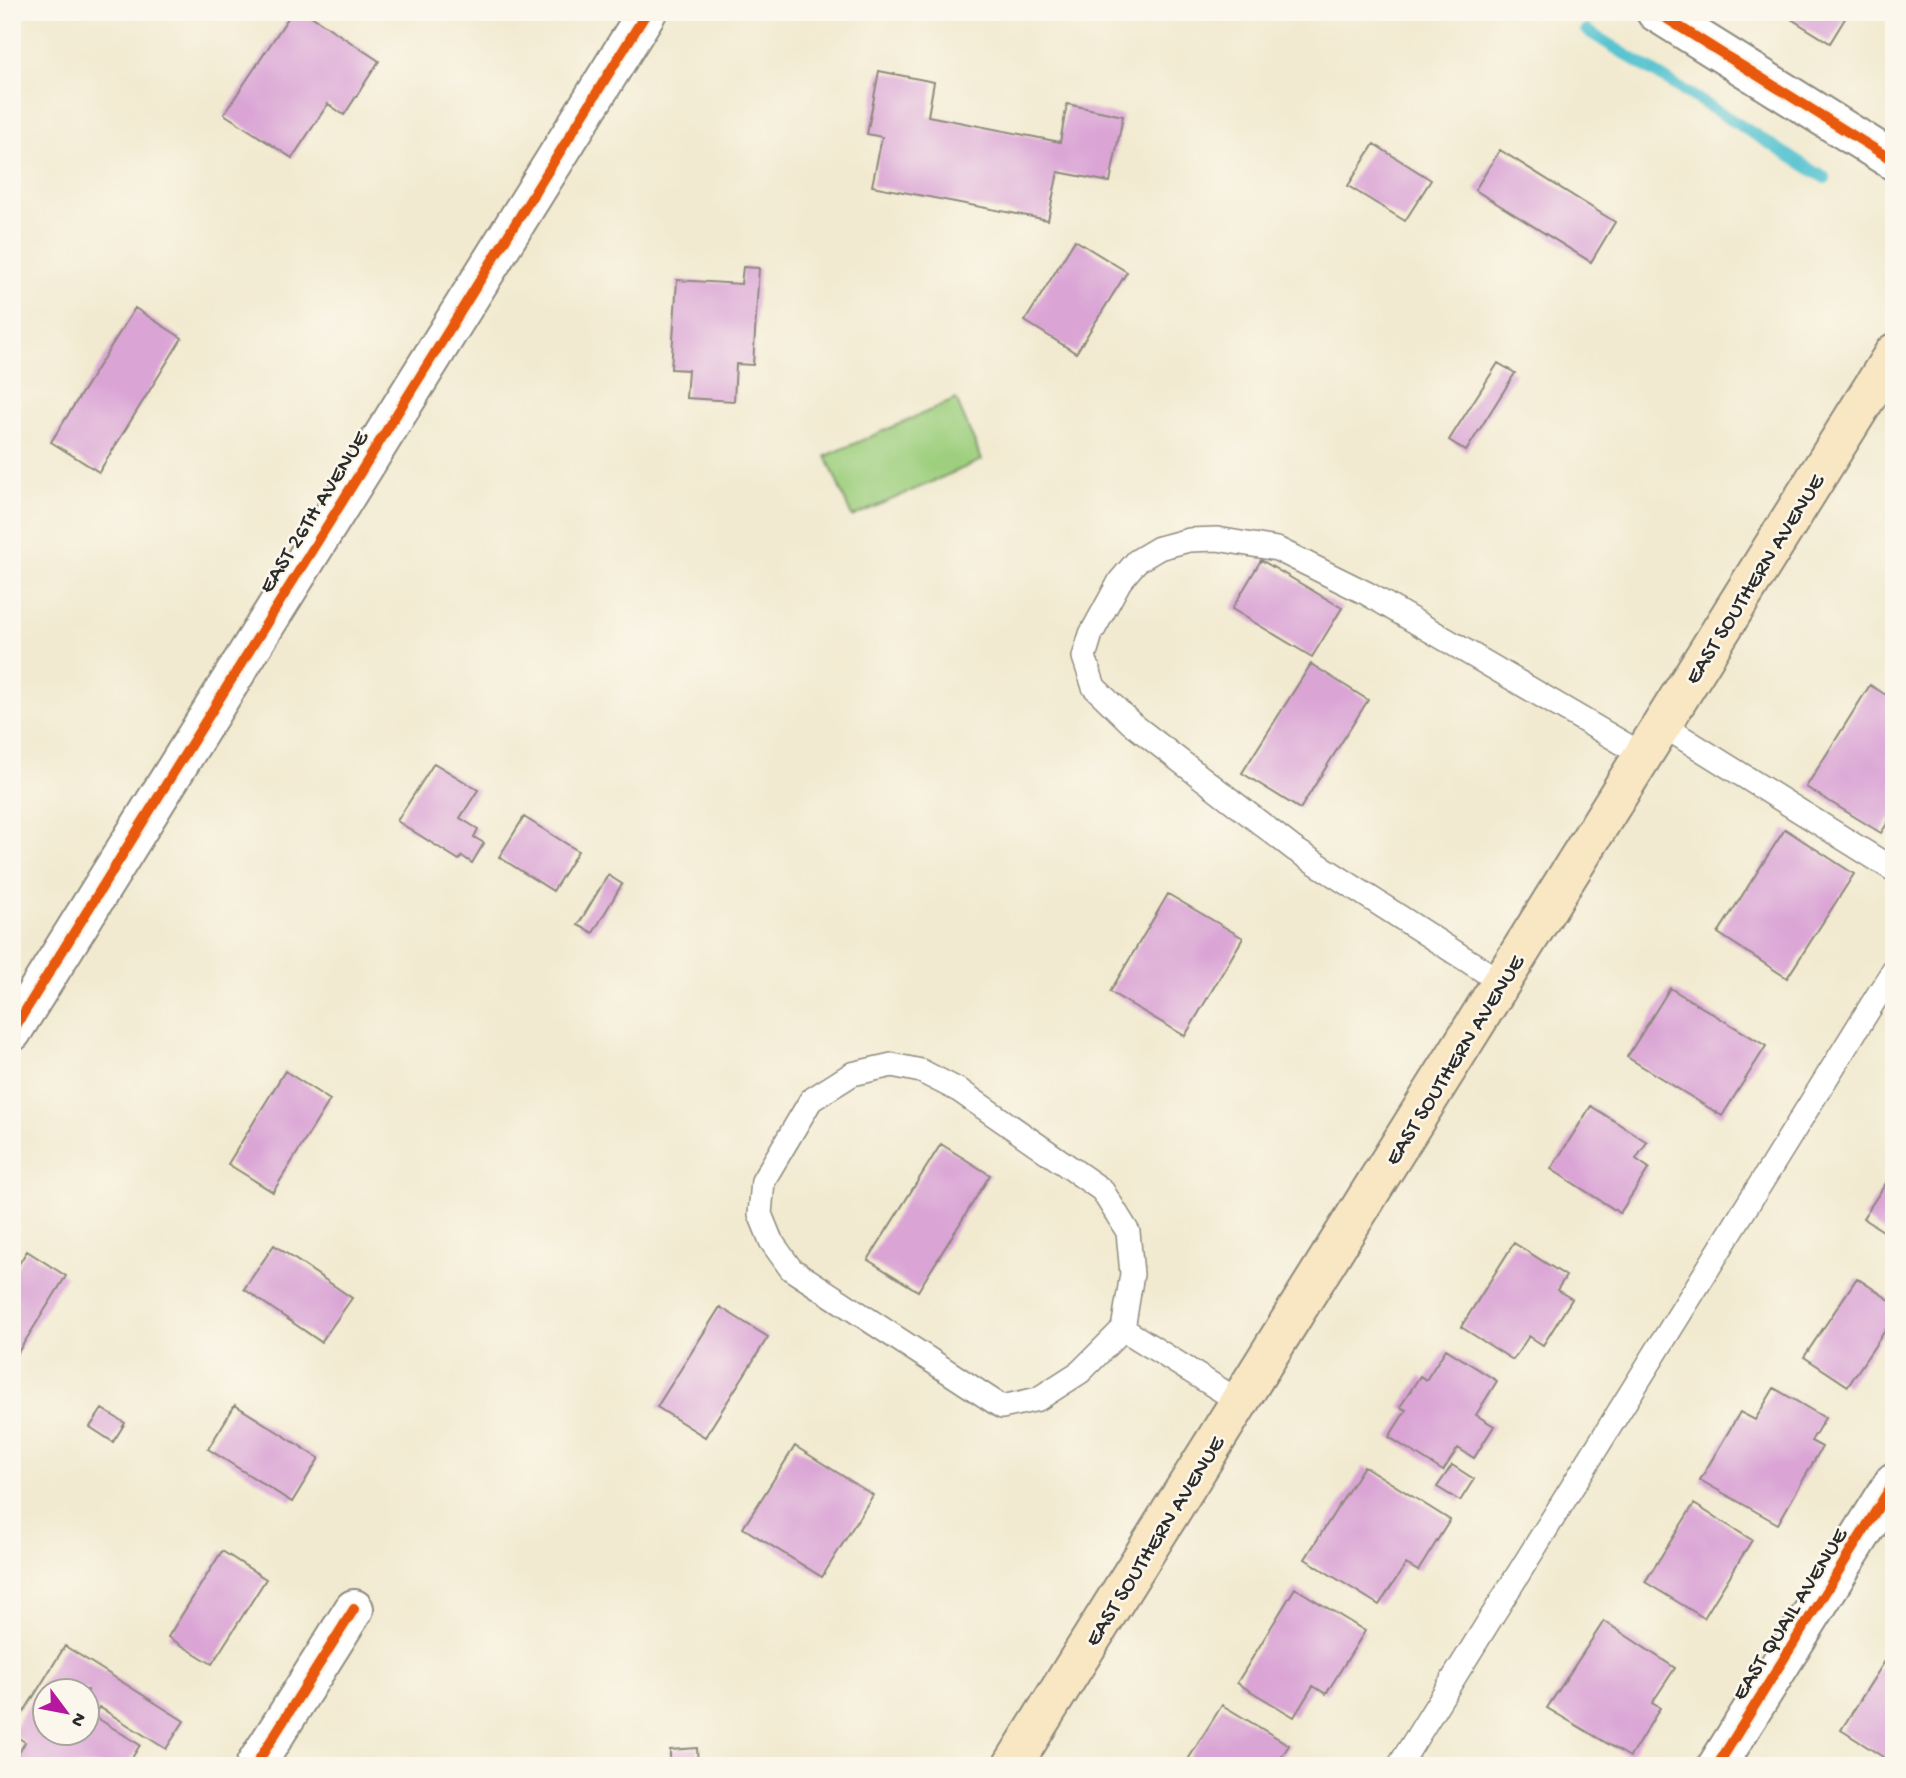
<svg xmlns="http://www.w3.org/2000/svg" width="1906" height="1778" font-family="'Gochi Hand',sans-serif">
  <rect width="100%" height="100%" fill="#fbf7ec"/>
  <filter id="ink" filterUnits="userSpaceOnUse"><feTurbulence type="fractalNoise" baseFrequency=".0143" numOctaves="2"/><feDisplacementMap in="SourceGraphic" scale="14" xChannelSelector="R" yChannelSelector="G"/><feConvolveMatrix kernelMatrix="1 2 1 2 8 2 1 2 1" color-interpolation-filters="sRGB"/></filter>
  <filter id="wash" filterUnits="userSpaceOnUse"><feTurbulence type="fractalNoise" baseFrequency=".00686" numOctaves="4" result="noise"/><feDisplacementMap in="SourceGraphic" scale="28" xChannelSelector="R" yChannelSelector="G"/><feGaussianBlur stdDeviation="1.57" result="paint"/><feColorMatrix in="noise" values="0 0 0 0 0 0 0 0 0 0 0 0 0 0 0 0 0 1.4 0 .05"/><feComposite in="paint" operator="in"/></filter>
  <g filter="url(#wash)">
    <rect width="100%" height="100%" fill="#f2ead0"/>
    <path fill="#9ecf7e" stroke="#647d54" stroke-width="2" d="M 956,399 L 982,460 L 852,517 L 826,456 Z"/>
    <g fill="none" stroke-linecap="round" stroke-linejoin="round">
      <path stroke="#57c3d0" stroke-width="12" d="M 1586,30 L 1825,178"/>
    </g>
    <g id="blocks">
      <path fill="#daa4d5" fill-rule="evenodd" d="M 292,12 L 305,12 L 379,61 L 344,115 L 328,104 L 292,158 L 224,114 Z
        M 1780,12 L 1849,12 L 1830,43 Z
        M 879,71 L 934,82 L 928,116 L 1060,142 L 1067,104 L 1123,116 L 1110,182 L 1058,172 L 1048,220 L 872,186 L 882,137 L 867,134 Z
        M 1374,144 L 1431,180 L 1405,221 L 1348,186 Z
        M 1500,150 L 1615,222 L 1591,262 L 1475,190 Z
        M 1075,240 L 1127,272 L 1076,353 L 1025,321 Z
        M 743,267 L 759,268 L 753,365 L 736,364 L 734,401 L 686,398 L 688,370 L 671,369 L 677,280 L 741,284 Z
        M 135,308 L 182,338 L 99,472 L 51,442 Z
        M 1498,363 L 1515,373 L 1466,451 L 1449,440 Z
        M 1261,560 L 1342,608 L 1312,657 L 1232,609 Z
        M 1311,664 L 1368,700 L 1300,809 L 1242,773 Z
        M 1870,685 L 1894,700 L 1894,813 L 1881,833 L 1806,787 Z
        M 434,763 L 478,790 L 460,818 L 478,829 L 474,837 L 484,843 L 472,863 L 462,856 L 459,860 L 397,821 Z
        M 524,817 L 578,851 L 553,891 L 499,857 Z
        M 1785,829 L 1854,874 L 1787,978 L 1718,933 Z
        M 608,875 L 622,884 L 593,933 L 578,925 Z
        M 1168,894 L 1243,938 L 1185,1036 L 1110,992 Z
        M 1670,988 L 1766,1046 L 1722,1116 L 1627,1057 Z
        M 285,1071 L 330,1100 L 273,1192 L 228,1164 Z
        M 1591,1106 L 1647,1142 L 1636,1159 L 1649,1168 L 1620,1213 L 1551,1169 Z
        M 941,1144 L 990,1175 L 918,1291 L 868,1260 Z
        M 1894,1171 L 1894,1238 L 1863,1218 Z
        M 1514,1243 L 1566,1276 L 1557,1290 L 1572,1299 L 1543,1345 L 1529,1336 L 1513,1360 L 1461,1327 Z
        M 274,1245 L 352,1298 L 321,1342 L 244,1289 Z
        M 27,1251 L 66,1276 L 17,1354 L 12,1351 L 12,1275 Z
        M 1857,1278 L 1894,1303 L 1894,1317 L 1848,1386 L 1804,1357 Z
        M 720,1307 L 768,1337 L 705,1437 L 657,1407 Z
        M 1446,1349 L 1497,1381 L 1476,1415 L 1494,1426 L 1474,1458 L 1458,1448 L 1443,1471 L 1389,1437 L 1406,1410 L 1400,1407 L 1420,1376 L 1426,1380 Z
        M 1774,1388 L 1825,1418 L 1811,1441 L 1822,1447 L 1778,1524 L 1700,1480 L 1740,1412 L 1755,1420 Z
        M 235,1405 L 319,1458 L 292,1502 L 208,1449 Z
        M 102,1409 L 125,1423 L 113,1442 L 90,1427 Z
        M 795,1446 L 873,1495 L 822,1577 L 743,1528 Z
        M 1452,1465 L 1474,1479 L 1460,1501 L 1437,1487 Z
        M 1364,1466 L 1450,1520 L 1418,1571 L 1406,1564 L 1379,1605 L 1305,1559 Z
        M 1694,1504 L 1752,1540 L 1704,1618 L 1645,1582 Z
        M 222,1551 L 266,1579 L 212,1664 L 168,1637 Z
        M 1295,1588 L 1365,1631 L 1326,1694 L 1313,1686 L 1294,1717 L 1237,1683 Z
        M 1604,1621 L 1675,1668 L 1652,1703 L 1660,1708 L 1630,1757 L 1547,1708 Z
        M 65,1646 L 184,1721 L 166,1749 L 99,1707 L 94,1716 L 140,1745 L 127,1766 L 12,1766 L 25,1742 L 12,1734 L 12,1731 ZM 46,1690 L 88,1690 L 88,1732 L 46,1732 Z
        M 1894,1647 L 1894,1764 L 1841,1730 Z
        M 1222,1705 L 1289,1745 L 1276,1766 L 1184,1766 Z
        M 697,1748 L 698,1766 L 670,1766 L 670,1750 Z"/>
    </g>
  </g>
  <g filter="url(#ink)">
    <use href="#blocks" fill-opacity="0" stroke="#8e8a7e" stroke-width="2"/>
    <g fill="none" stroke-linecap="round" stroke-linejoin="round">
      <defs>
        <path id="lane" d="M 1662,725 L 1894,870
          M 1501,982 L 1294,849 L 1131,723 L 1094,687 L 1084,657 L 1091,634 L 1120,581 L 1137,561 L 1159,548 L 1189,540 L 1217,539 L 1277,549 L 1368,594 L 1643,755
          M 1123,1329 L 1080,1372 L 1038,1399 L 1002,1407 L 791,1269 L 771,1241 L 760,1214 L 763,1181 L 811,1100 L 852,1074 L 892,1065 L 921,1071 L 960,1091 L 1102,1190 L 1128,1232 L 1132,1274 L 1123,1329 L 1240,1402
          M 1399,1766 L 1894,969"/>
        <path id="street" d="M 1656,12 L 1894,161
          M 12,1032 L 647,12
          M 255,1766 L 354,1609
          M 1717,1766 L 1894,1482"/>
        <path id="secondary" d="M 1012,1766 L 1894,353"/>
      </defs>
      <use href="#lane" stroke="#8e8a7e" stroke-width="26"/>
      <use href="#street" stroke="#8e8a7e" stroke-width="42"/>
      <use href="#secondary" stroke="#8e8a7e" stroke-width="42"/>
      <use href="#lane" stroke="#fff" stroke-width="23"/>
      <use href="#street" stroke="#fff" stroke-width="38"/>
      <use href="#secondary" stroke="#f9e7c3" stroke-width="38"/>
      <defs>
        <path id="cycleway" d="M 1656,12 L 1894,161
          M 12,1032 L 647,12
          M 255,1766 L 354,1609
          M 1717,1766 L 1894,1482"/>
      </defs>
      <use href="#cycleway" stroke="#fbf7ec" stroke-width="15"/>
      <use href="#cycleway" stroke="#e8590c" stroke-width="10"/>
    </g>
  </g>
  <g text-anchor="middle" stroke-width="5" stroke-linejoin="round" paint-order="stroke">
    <g font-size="23" fill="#2b2b2b" stroke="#fbf7ec">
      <text transform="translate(312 511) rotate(-58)" y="8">EAST 26TH AVENUE</text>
      <text transform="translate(1753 578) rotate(-58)" y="8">EAST SOUTHERN AVENUE</text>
      <text transform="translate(1453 1059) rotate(-58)" y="8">EAST SOUTHERN AVENUE</text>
      <text transform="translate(1153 1540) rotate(-58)" y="8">EAST SOUTHERN AVENUE</text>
      <text transform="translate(1788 1613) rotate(-58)" y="8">EAST QUAIL AVENUE</text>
    </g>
  </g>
  <rect width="1906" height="1778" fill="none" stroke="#fbf7ec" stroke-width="42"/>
  <g transform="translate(66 1712) rotate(122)"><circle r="33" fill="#fbf7ec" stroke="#a8a59f" stroke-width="2"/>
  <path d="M0-5L12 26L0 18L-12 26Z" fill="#b5179e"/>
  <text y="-10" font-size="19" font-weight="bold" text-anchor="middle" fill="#2b2b2b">N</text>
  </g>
</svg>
